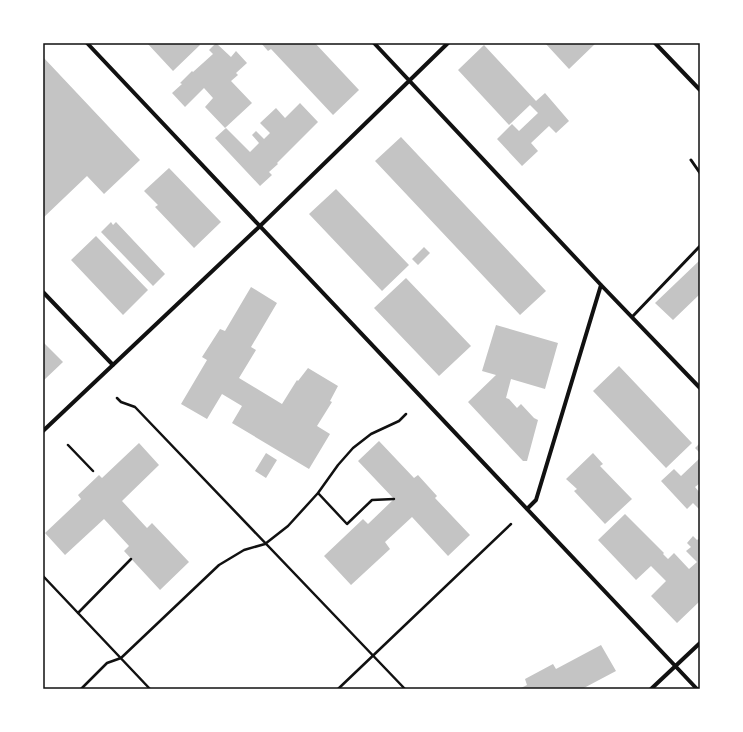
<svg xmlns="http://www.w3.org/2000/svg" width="743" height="732" font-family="Literata,serif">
  <rect width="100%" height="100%" fill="#fff"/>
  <path fill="#c4c4c4" d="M 147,43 L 198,43 L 200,45 L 173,71 Z
    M 216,43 L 231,57 L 236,51 L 247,63 L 236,73 L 238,75 L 231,81 L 252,103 L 225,128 L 205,107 L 213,98 L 204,88 L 185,107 L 172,93 L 182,84 L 180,83 L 192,71 L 193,72 L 213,54 L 209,50 Z
    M 261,43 L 315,43 L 359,90 L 333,115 L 271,49 L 268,51 Z
    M 545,43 L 596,43 L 569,69 Z
    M 484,45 L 536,101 L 545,93 L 569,121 L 556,133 L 549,126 L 531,143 L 538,151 L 522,166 L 497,139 L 512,124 L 519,131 L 538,113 L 530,105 L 509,125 L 458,70 Z
    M 43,57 L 140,160 L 104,194 L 87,176 L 43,218 Z
    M 300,103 L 318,122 L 277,163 L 278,164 L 269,172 L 272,175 L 260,186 L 215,138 L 226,128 L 250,152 L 259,143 L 252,135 L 256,131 L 264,139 L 270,133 L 260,123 L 276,108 L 285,118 Z
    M 401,137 L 546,291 L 520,315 L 375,161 Z
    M 169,168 L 221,222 L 194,248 L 155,207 L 158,205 L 144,191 Z
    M 336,189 L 409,265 L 382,291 L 309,214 Z
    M 111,222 L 113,225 L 116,222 L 165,274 L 153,286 L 101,232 Z
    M 96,236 L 148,290 L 123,315 L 71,260 Z
    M 424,247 L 430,253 L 418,265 L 412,259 Z
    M 700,260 L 700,294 L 673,320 L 655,303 Z
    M 406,278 L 471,346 L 439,376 L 374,308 Z
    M 251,287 L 277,303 L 251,347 L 256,350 L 239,378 L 282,404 L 297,380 L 298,381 L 308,368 L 338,386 L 330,401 L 332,402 L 317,426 L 330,434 L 309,469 L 232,423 L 242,406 L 222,394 L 207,419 L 181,404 L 207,360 L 202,357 L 220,329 L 225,331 Z
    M 496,325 L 558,343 L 545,389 L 511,379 L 506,398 L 509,399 L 517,408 L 521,404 L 534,418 L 538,420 L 527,461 L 523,461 L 468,402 L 496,375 L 482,371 Z
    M 43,342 L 63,362 L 43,381 Z
    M 619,366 L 692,443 L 666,468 L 593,391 Z
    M 379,441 L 414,478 L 418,475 L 437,496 L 435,498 L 470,535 L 448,556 L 412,517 L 385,542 L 390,549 L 351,585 L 324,556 L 363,519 L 368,524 L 394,499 L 358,461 Z
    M 139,443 L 159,465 L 122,501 L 147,528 L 152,523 L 189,562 L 160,590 L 124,551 L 129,546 L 104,519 L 65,555 L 45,533 L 81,499 L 78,495 L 99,475 L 102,478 Z
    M 700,443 L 700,453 L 695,448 Z
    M 266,453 L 277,460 L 266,478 L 255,471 Z
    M 593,453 L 603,464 L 600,466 L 632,499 L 605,524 L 574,491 L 577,489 L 566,479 Z
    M 700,458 L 700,483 L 695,487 L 700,493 L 700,510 L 693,503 L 687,509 L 661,481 L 674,469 L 681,476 Z
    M 625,514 L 664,553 L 663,554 L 668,559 L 674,553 L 689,569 L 697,562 L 686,551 L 691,547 L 687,543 L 693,536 L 697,540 L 700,538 L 700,601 L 677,623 L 651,596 L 666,581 L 651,566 L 636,580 L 598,540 Z
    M 601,645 L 616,671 L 582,689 L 519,689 L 527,685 L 525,679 L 553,664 L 556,669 Z"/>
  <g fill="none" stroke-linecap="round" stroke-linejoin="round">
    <path stroke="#111" stroke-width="2.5" d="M 117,398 L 121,402 L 135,407 L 405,689
      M 68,445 L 93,471
      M 318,493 L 347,524 L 372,500 L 394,499
      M 43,576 L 150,689
      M 78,613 L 131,559
      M 81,689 L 107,663 L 121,658 L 219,565 L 244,550 L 265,544 L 288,526 L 318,493 L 338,465 L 353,448 L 371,434 L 399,421 L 406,414
      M 338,689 L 511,524"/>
    <path stroke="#111" stroke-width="3" d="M 691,160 L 700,173
      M 632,317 L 700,246"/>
    <path stroke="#111" stroke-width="4" d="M 87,43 L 697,689
      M 374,43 L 601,285 L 700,388
      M 655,43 L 700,90
      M 43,292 L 113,365
      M 43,431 L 260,226 L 448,43
      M 527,509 L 536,500 L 601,285
      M 651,689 L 700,643"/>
  </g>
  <rect width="743" height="732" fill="none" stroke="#ffffff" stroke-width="88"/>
  <rect x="44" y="44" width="655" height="644" fill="none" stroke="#111" stroke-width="1.5"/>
</svg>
